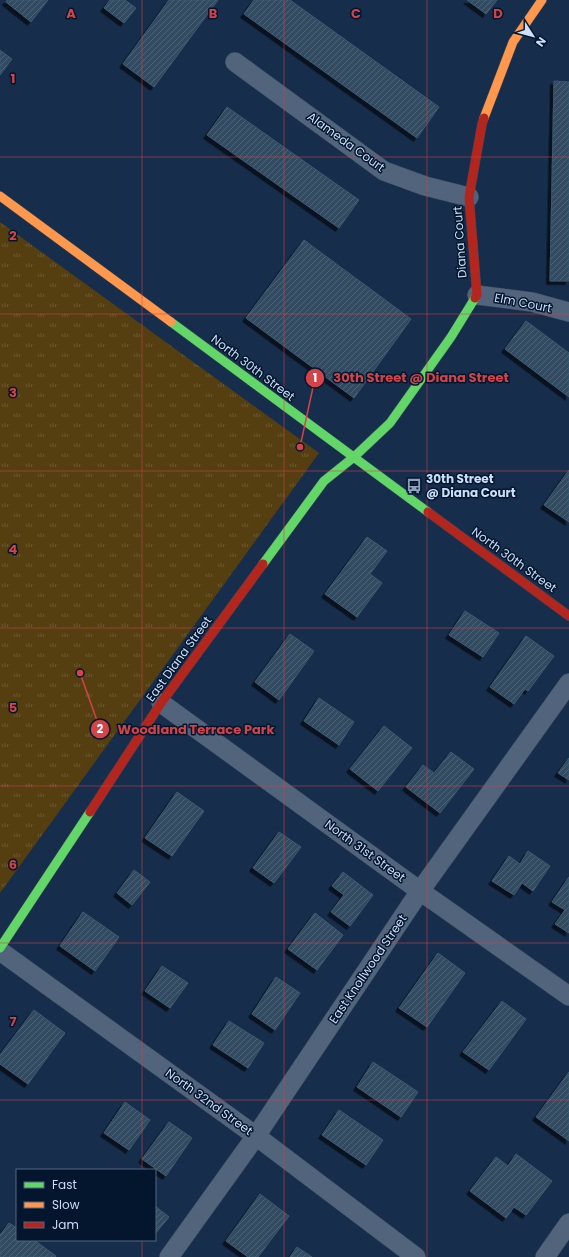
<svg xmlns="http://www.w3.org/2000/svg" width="569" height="1257" font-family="Poppins,sans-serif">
  <defs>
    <pattern id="grass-tufts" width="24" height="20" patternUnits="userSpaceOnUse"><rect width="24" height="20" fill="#553e10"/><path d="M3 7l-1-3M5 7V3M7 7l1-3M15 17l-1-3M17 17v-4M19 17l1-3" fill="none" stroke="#6c5934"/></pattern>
    <pattern id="building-hatch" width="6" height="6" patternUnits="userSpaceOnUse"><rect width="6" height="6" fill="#314b60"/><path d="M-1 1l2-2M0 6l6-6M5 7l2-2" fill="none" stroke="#4e6478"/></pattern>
    <filter id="shadow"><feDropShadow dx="-3.5" dy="3.5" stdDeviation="0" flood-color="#0009"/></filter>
  </defs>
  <rect width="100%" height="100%" fill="#162e4c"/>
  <path fill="url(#grass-tufts)" d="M 0,222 L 319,453 L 0,893 Z"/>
  <path fill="url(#building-hatch)" stroke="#3d5970" filter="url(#shadow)" d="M 7,0 L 48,0 L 31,22 L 6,2 Z
    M 110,0 L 125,0 L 136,8 L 124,23 L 104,8 Z
    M 169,0 L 218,0 L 154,87 L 123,64 Z
    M 254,0 L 290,0 L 439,107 L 417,138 L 244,14 Z
    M 467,0 L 497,0 L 486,14 Z
    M 0,50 L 12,59 L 0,75 Z
    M 554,81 L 569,82 L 569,281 L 550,281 Z
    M 227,107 L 359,200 L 339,228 L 207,135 Z
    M 304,240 L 411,319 L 354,398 L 246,318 Z
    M 526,321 L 569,353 L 569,397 L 505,349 Z
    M 569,470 L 569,522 L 544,505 Z
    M 367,537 L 387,551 L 370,574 L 382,583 L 357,617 L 325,594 Z
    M 465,611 L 499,633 L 483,657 L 449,635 Z
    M 290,634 L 314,651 L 279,700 L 255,682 Z
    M 526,636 L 554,656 L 528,691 L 525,689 L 514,704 L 490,687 Z
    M 319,698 L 354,722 L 339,745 L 304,721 Z
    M 384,726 L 412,748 L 378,791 L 350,769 Z
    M 451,752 L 474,769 L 440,813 L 406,787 L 423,765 L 434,773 Z
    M 569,758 L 569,780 L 558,773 Z
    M 177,792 L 204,811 L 172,856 L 145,838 Z
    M 279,832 L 301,847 L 274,883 L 253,868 Z
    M 528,851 L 550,866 L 533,891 L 522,883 L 514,895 L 492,881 L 509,856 L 520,864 Z
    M 134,870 L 150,882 L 132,905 L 117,893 Z
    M 343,872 L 373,895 L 350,926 L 331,912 L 344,895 L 332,886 Z
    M 569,877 L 569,933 L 555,924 L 565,910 L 552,902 Z
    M 83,912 L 119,937 L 95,971 L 60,946 Z
    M 315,913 L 343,935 L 317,970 L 288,949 Z
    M 438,953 L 465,973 L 427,1027 L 399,1008 Z
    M 162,966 L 188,983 L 170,1008 L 145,991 Z
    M 276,977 L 300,993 L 275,1030 L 252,1014 Z
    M 502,1001 L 526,1019 L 489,1070 L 463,1052 Z
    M 34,1010 L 65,1033 L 28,1084 L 0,1064 L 0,1055 Z
    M 229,1021 L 264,1043 L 248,1068 L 213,1045 Z
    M 373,1062 L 418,1092 L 401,1117 L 357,1087 Z
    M 569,1072 L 569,1141 L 536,1117 Z
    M 125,1102 L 150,1120 L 129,1150 L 104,1133 Z
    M 339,1110 L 383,1140 L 366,1165 L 322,1135 Z
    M 169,1122 L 192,1138 L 166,1176 L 142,1159 Z
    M 516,1154 L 552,1181 L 526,1215 L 514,1207 L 506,1218 L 470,1191 L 496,1157 L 508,1166 Z
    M 260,1194 L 289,1216 L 258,1257 L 248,1257 L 226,1241 Z
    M 155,1206 L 169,1217 L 155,1234 Z
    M 9,1223 L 17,1228 L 17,1240 L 34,1240 L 56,1256 L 55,1257 L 0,1257 L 0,1235 Z
    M 297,1247 L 312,1257 L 290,1257 Z"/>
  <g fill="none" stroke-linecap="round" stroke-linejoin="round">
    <defs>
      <path id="street" d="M 235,62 L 384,171 L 425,186 L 469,197
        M 477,295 L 532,302 L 569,312
        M 161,703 L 420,891 L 569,996
        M 0,951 L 256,1136 L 416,1257
        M 169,1257 L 256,1136 L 420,891 L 569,683
        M 545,1257 L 569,1223"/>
      <path id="fast" d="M 171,322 L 428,512
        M 263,564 L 324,481 L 354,457 L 390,423 L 451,337 L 475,298
        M 0,948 L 90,812"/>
      <path id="slow" d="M 484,118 L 513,42 L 542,0
        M 0,196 L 171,322"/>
      <path id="jam" d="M 475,298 L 477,295 L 469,197 L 482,124 L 484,118
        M 428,512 L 569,616
        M 90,812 L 161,703 L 263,564"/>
    </defs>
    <use href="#street" stroke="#344458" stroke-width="20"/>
    <use href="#fast" stroke="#344458" stroke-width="10"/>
    <use href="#slow" stroke="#344458" stroke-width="10"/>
    <use href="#jam" stroke="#344458" stroke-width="10"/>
    <use href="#street" stroke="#52647c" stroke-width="19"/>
    <use href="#fast" stroke="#63d668" stroke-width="9"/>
    <use href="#slow" stroke="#ff974d" stroke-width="9"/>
    <use href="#jam" stroke="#b3261e" stroke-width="9"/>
  </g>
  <path fill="none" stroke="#d44348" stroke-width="1" stroke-opacity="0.55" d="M 142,0 L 142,1170M 284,0 L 284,1257M 427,0 L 427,1257M 0,157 L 569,157M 0,314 L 569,314M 0,471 L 569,471M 0,628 L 569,628M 0,786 L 569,786M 0,943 L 569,943M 0,1100 L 569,1100M 142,1240 L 142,1257"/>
  <defs>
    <symbol id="bus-bare" viewBox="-9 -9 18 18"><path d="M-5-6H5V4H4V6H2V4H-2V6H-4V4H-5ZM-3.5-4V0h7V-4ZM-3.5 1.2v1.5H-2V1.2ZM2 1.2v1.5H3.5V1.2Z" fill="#8ca1bd" stroke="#04162e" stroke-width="2.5" paint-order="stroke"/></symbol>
  </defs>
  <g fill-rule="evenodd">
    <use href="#bus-bare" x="403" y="475" width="22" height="22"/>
  </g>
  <g text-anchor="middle" stroke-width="3" stroke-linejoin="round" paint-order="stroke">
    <g font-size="12" fill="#cbdffa" stroke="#04162e">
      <text transform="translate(346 142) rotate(36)" y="4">Alameda Court</text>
      <text transform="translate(460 242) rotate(-94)" y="4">Diana Court</text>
      <text transform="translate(523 303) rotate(11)" y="4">Elm Court</text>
      <text transform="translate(253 368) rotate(37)" y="4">North 30th Street</text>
      <text transform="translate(514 560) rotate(36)" y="4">North 30th Street</text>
      <text transform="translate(179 659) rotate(-54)" y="4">East Diana Street</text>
      <text transform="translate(365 851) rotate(36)" y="4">North 31st Street</text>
      <text transform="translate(368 969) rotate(-56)" y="4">East Knollwood Street</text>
      <text transform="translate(209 1102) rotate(36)" y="4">North 32nd Street</text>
    </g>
    <g font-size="12" font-weight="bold" fill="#cbdffa" stroke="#04162e" text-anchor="start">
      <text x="426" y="483">30th Street<tspan x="426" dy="14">@ Diana Court</tspan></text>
    </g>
  </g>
  <g font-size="13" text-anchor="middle" font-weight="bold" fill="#d44348" stroke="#04162e" stroke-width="3" stroke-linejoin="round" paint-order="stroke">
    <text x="71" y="18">A</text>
    <text x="213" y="18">B</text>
    <text x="356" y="18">C</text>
    <text x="498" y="18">D</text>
    <text x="13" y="83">1</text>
    <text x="13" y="240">2</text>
    <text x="13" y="397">3</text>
    <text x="13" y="554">4</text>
    <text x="13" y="712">5</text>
    <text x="13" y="869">6</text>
    <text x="13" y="1026">7</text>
  </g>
  <path fill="none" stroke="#d44348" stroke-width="1.5" d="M300 447L315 378M80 673L100 729"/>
  <g fill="#d44348" stroke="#04162e" stroke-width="1.5">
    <circle cx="300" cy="447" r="4"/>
    <circle cx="80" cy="673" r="4"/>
    <circle cx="315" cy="378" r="10"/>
    <circle cx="100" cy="729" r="10"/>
  </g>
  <g font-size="12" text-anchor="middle" font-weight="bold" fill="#fff">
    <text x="315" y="382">1</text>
    <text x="100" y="733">2</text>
  </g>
  <g font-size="13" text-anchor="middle" font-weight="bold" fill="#d44348" stroke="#04162e" stroke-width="3" stroke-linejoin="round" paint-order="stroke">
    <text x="421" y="382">30th Street @ Diana Street</text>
    <text x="196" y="734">Woodland Terrace Park</text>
  </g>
  <rect x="16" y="1169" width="140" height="72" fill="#04162e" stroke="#546680"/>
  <rect x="24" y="1182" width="20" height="6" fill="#63d668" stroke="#546680"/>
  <text x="52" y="1189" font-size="12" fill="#cbdffa">Fast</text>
  <rect x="24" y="1202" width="20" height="6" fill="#ff974d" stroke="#546680"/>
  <text x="52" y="1209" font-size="12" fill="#cbdffa">Slow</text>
  <rect x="24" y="1222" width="20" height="6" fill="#b3261e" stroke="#546680"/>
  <text x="52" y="1229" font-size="12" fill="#cbdffa">Jam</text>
  <g transform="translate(533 36) rotate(126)" stroke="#04162e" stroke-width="3" paint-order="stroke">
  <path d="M0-3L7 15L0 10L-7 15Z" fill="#cbdffa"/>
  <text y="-6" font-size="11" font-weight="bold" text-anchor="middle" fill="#cbdffa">N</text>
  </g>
</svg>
